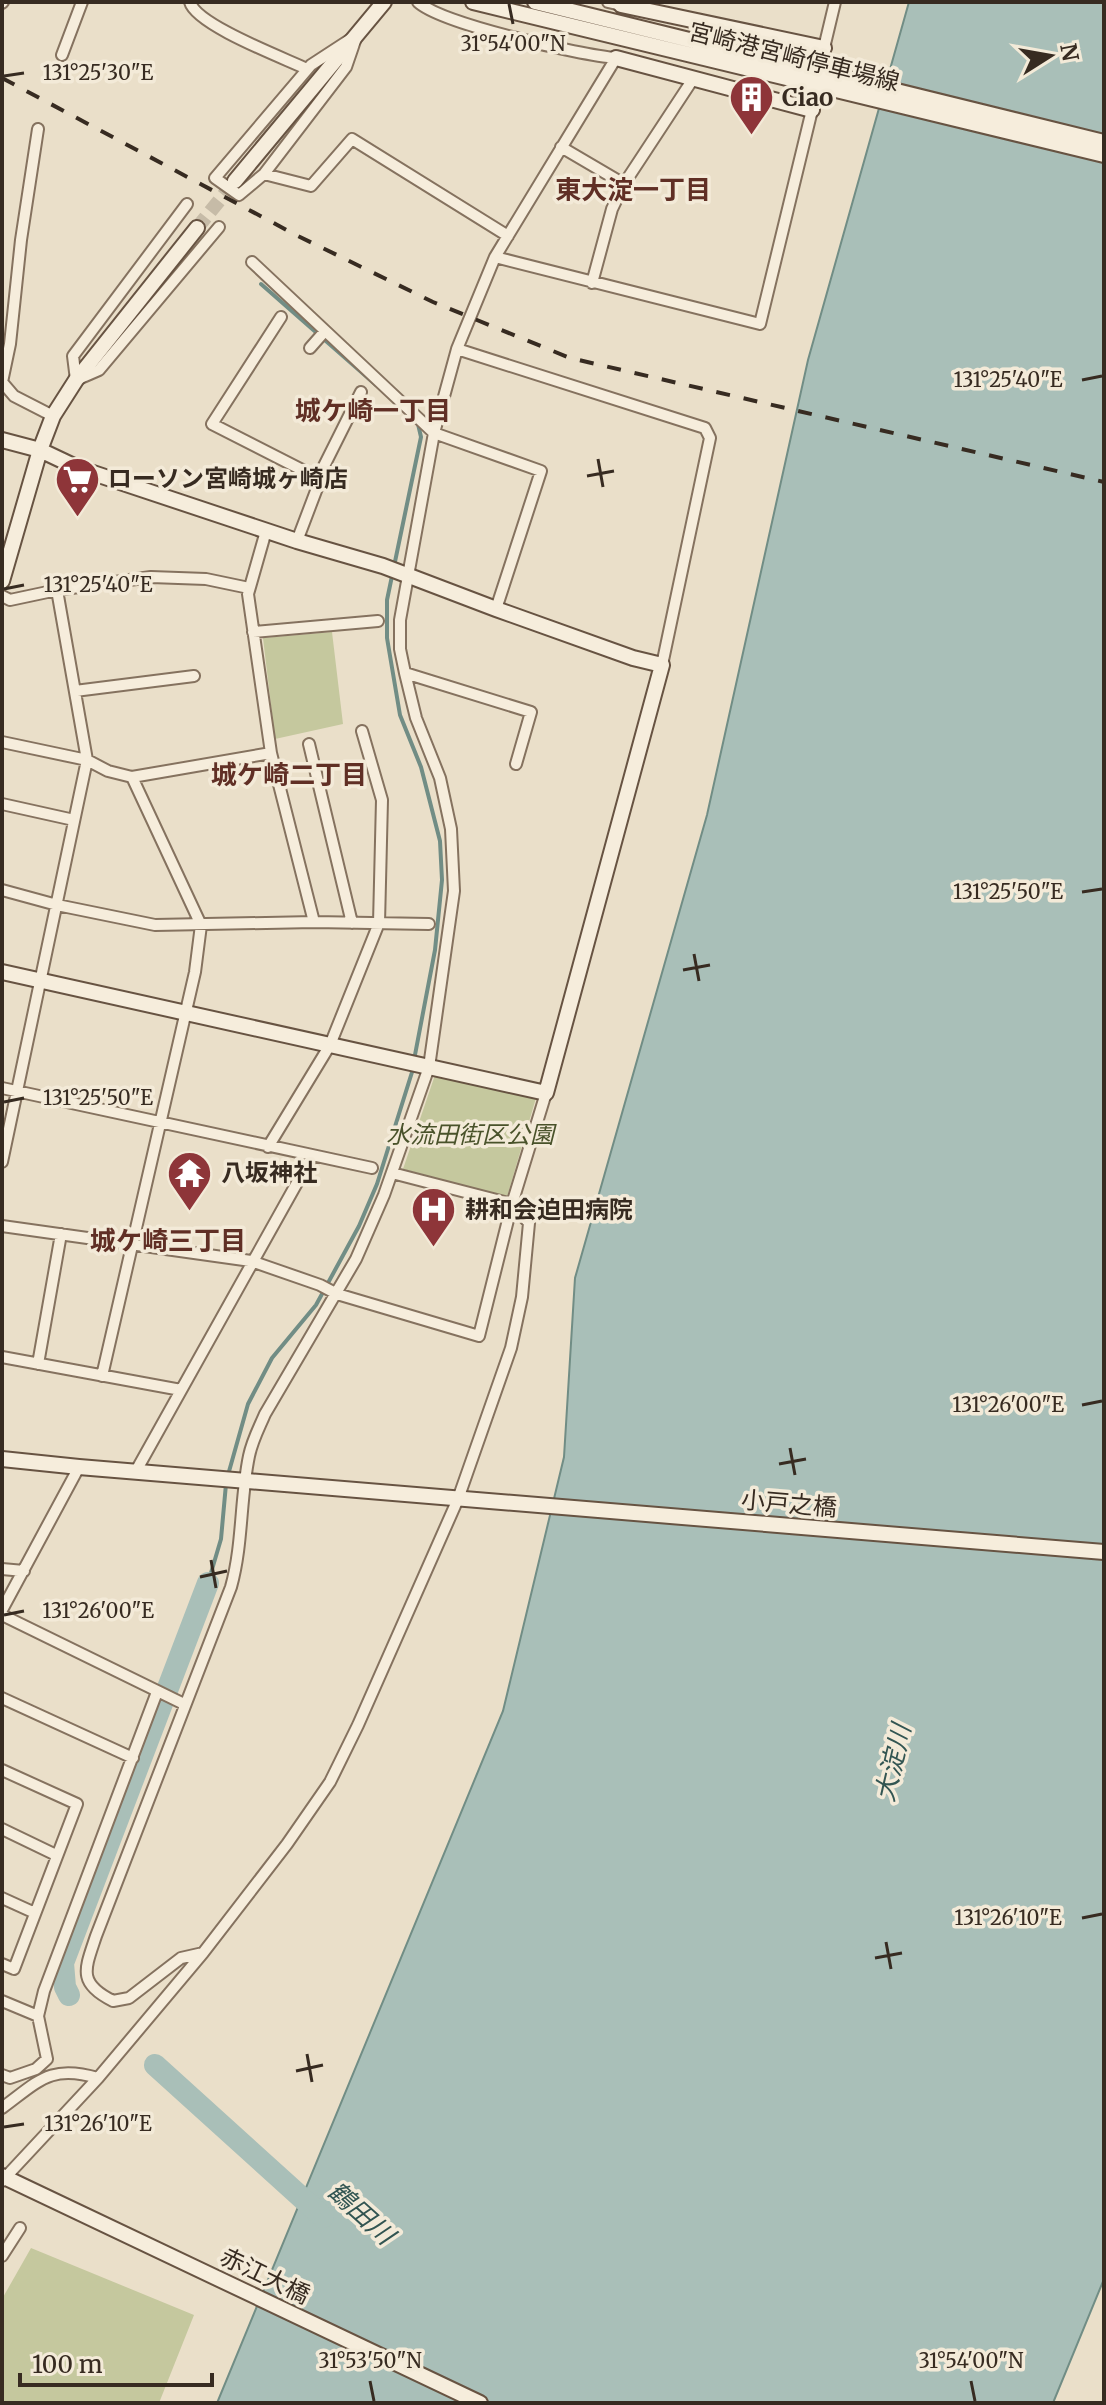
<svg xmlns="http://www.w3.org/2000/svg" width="1106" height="2405" font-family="Merriweather,'Noto Sans JP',serif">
  <rect width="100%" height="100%" fill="#eadfc9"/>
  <path fill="#c5c89e" d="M 332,632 L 343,724 L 275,739 L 263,638 Z
    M 435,1075 L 536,1098 L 507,1197 L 403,1169 Z
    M 31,2248 L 194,2315 L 159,2403 L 2,2403 L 2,2299 Z"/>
  <path fill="#a9bfb8" stroke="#718d85" stroke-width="2" d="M 909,2 L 1104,2 L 1104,2279 L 1053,2403 L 217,2403 L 503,1711 L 564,1457 L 575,1278 L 707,815 L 808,360 Z"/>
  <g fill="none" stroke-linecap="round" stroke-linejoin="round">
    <path stroke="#718d85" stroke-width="4" d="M 261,284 L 376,385
      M 414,1060 L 435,950 L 442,880 L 440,841 L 421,767 L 400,715 L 387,638 L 387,600 L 421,437 L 418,424
      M 228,1475 L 248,1404 L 272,1358 L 316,1305 L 359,1226 L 377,1184 L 413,1069
      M 208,1583 L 221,1539 L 226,1484"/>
    <path stroke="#a9bfb8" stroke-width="22" d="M 69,1995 L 65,1987 L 63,1963 L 208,1583
      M 155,2065 L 323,2217"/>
    <path stroke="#c6bba7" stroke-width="14" stroke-dasharray="14 7" stroke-linecap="butt" d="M 197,228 L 235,181"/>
    <defs>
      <path id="street" d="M 190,2 C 196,25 284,58 307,69
        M 608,2 L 621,5 L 623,2
        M 2,3 L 3,2
        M 357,35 L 346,67 L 264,174 L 239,195 L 215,178 L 311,65 Z
        M 824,48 L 835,2
        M 62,55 L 82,2
        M 38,129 L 21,240 L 10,344 L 2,382 L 14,396 L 53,416
        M 561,147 L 624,184
        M 264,174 L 311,186 L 352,139 L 508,236
        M 187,204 L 73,356 L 76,380 L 99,370 L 219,227
        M 495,257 L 760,324 L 812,110
        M 252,262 L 434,433 L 541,471 L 496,609
        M 592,283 L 612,209 L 624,184 L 693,79
        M 281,317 L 212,424 L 318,478 L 319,483 L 297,541
        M 310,348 L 325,331
        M 457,349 L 705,428 L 710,438 L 662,665
        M 318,478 L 361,392
        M 266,531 L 248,594 L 271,753 L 314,922
        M 2,596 L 10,600 L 57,590 L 151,577 L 206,579 L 249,588
        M 253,632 L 378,621
        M 405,673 L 531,712 L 516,764
        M 75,691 L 194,676
        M 2,742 L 87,760 L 108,771 L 132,777 L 271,753
        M 309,744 L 352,923
        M 2,804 L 74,820
        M 2,890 L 57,905 L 155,925 L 314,922 L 429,924
        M 2,1088 L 372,1168
        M 268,1147 L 330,1045 L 379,923 L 382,800 L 362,731
        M 2,1162 L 87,760 L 57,590
        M 2,1226 L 251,1261 L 320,1285 L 337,1294 L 479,1336 L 512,1204 L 546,1093
        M 2,1357 L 181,1390
        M 38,1364 L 61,1234
        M 102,1376 L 195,972 L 201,925 L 132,777
        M 136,1471 L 312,1156
        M 2,1569 L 24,1571
        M 2,1610 L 79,1467
        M 2,1615 L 184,1704
        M 2,1698 L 133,1758
        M 2,1770 L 77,1804 L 14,1969 L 2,1964
        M 2,1829 L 56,1855
        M 2,1898 L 35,1913
        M 203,1953 L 181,1958 L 129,1998 L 113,2001 C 77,1983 85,1969 96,1936 L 231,1587 C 243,1544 240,1499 249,1456 C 252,1441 259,1428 265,1414 L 356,1259 L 384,1195 L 429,1067 L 454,891 L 451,829 L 440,778 L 416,718 L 405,673 L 400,649 L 400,620 L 434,433 L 457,349 L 495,257 L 616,58 C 580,55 442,24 418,2
        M 2,2001 L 38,2016
        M 2,2075 L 10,2078 L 36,2069 L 47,2059 L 38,2016 L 44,1991 L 157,1692
        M 2,2108 C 39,2081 50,2064 98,2078
        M 2,2181 L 98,2078 L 203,1953 L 287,1844 L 330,1782 L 358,1725 L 458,1499 L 511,1348 L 522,1297 L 529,1223 L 512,1204 L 392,1173
        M 2,2256 L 20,2228"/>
      <path id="secondary" d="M 473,2 L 1104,155
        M 535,2 L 1104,142
        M 621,5 L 824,48
        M 616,58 L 812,110
        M 235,181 L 384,2
        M 2,440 L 40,450 L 78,468 L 297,541 L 383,566 L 496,609 L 633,658 L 662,665 L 546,1093 L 2,972
        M 2,581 L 40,450 L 53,416 L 76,380 L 197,228
        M 2,1459 L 79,1467 L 1104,1552
        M 2,2176 L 480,2403"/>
    </defs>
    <use href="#street" stroke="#85725f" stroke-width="14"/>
    <use href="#secondary" stroke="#675342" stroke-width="18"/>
    <use href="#street" stroke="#f6eddc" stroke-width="10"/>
    <use href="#secondary" stroke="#f6eddc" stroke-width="14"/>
    <path stroke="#372b21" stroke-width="4" stroke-dasharray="14 14" stroke-linecap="butt" d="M 2,78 L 296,235 L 433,302 L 570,358 L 1104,482"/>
  </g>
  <path fill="none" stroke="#372b21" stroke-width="3" d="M 509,4 L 513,24M 4,76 L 24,73M 1082,380 L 1102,376M 598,459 L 603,487M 587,476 L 614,471M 4,589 L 24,585M 1082,892 L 1102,889M 694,954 L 699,981M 683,970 L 710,965M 4,1102 L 24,1098M 1082,1405 L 1102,1401M 790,1448 L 795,1475M 779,1464 L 806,1459M 211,1560 L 216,1588M 200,1577 L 227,1571M 4,1615 L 24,1611M 1082,1918 L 1102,1914M 886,1942 L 891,1969M 875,1958 L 902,1953M 307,2054 L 312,2082M 296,2071 L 323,2065M 4,2127 L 24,2124M 370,2381 L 374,2401M 971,2381 L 975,2401"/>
  <defs>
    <symbol id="building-pin" viewBox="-11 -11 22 30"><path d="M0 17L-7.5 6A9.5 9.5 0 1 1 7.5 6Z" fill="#8e3539" stroke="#f3ead8"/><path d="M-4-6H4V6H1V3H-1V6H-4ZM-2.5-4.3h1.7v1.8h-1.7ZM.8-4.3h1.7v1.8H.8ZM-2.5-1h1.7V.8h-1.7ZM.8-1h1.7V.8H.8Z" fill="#fff"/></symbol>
    <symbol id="supermarket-pin" viewBox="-11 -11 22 30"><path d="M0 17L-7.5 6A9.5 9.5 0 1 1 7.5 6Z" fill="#8e3539" stroke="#f3ead8"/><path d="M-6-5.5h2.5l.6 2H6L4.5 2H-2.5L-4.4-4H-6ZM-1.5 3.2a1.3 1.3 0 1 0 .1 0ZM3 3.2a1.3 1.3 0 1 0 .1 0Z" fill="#fff"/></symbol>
    <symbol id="temple-pin" viewBox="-11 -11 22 30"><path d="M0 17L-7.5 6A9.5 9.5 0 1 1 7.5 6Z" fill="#8e3539" stroke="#f3ead8"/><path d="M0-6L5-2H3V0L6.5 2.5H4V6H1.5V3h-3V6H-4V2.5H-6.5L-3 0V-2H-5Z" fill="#fff"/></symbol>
    <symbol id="hospital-pin" viewBox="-11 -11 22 30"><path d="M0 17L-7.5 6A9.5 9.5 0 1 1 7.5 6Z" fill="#8e3539" stroke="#f3ead8"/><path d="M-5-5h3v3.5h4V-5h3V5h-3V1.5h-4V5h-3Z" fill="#fff"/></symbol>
  </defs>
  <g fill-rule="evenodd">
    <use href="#building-pin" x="726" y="72" width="51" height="69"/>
    <use href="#supermarket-pin" x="52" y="454" width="51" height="69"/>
    <use href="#temple-pin" x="164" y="1148" width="51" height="69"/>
    <use href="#hospital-pin" x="408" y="1184" width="51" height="69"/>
  </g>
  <g text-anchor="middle" stroke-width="7" stroke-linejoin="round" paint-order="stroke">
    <g font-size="24" fill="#372b21" stroke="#f3ead8">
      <text transform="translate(794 57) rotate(14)" y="8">宮崎港宮崎停車場線</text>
      <text transform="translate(789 1504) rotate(5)" y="8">小戸之橋</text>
      <text transform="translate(265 2276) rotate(26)" y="8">赤江大橋</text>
    </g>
    <g font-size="24" font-weight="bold" fill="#372b21" stroke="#f3ead8" text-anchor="start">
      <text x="782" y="106">Ciao</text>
      <text x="108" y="487">ローソン宮崎城ヶ崎店</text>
      <text x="221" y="1181">八坂神社</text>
      <text x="465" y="1218">耕和会迫田病院</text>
    </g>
    <g font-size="24" font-style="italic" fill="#49522a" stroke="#f3ead8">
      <text x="470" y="1143">水流田街区公園</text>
    </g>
    <g font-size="26" font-weight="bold" fill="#602f25" stroke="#f3ead8">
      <text x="633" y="199">東大淀一丁目</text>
      <text x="373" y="420">城ケ崎一丁目</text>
      <text x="289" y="784">城ケ崎二丁目</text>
      <text x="168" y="1250">城ケ崎三丁目</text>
    </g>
    <g font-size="26" font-style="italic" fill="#325552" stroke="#f3ead8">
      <text transform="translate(893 1763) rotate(-77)" y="9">大淀川</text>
      <text transform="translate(361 2213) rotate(42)" y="9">鶴田川</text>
    </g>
  </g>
  <g font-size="20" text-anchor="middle" fill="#372b21" stroke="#f3ead8" stroke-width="7" stroke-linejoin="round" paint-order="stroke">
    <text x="513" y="51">31°54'00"N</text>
    <text x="98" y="80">131°25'30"E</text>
    <text x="1008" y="387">131°25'40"E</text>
    <text x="98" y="592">131°25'40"E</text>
    <text x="1008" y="899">131°25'50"E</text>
    <text x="98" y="1105">131°25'50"E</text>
    <text x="1008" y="1412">131°26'00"E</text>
    <text x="98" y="1618">131°26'00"E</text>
    <text x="1008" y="1925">131°26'10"E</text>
    <text x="98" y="2131">131°26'10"E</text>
    <text x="370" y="2368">31°53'50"N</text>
    <text x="971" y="2368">31°54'00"N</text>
  </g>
  <rect width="1106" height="2405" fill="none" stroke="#372b21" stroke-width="8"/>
  <g transform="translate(1050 56) rotate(79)" stroke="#f3ead8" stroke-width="6" paint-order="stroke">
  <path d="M0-6L14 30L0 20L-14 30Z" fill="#372b21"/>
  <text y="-12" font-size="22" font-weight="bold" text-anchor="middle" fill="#372b21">N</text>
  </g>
  <path d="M20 2373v12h192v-12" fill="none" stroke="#372b21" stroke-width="4"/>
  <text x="32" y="2373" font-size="24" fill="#372b21" stroke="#f3ead8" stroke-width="6" paint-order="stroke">100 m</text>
</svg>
